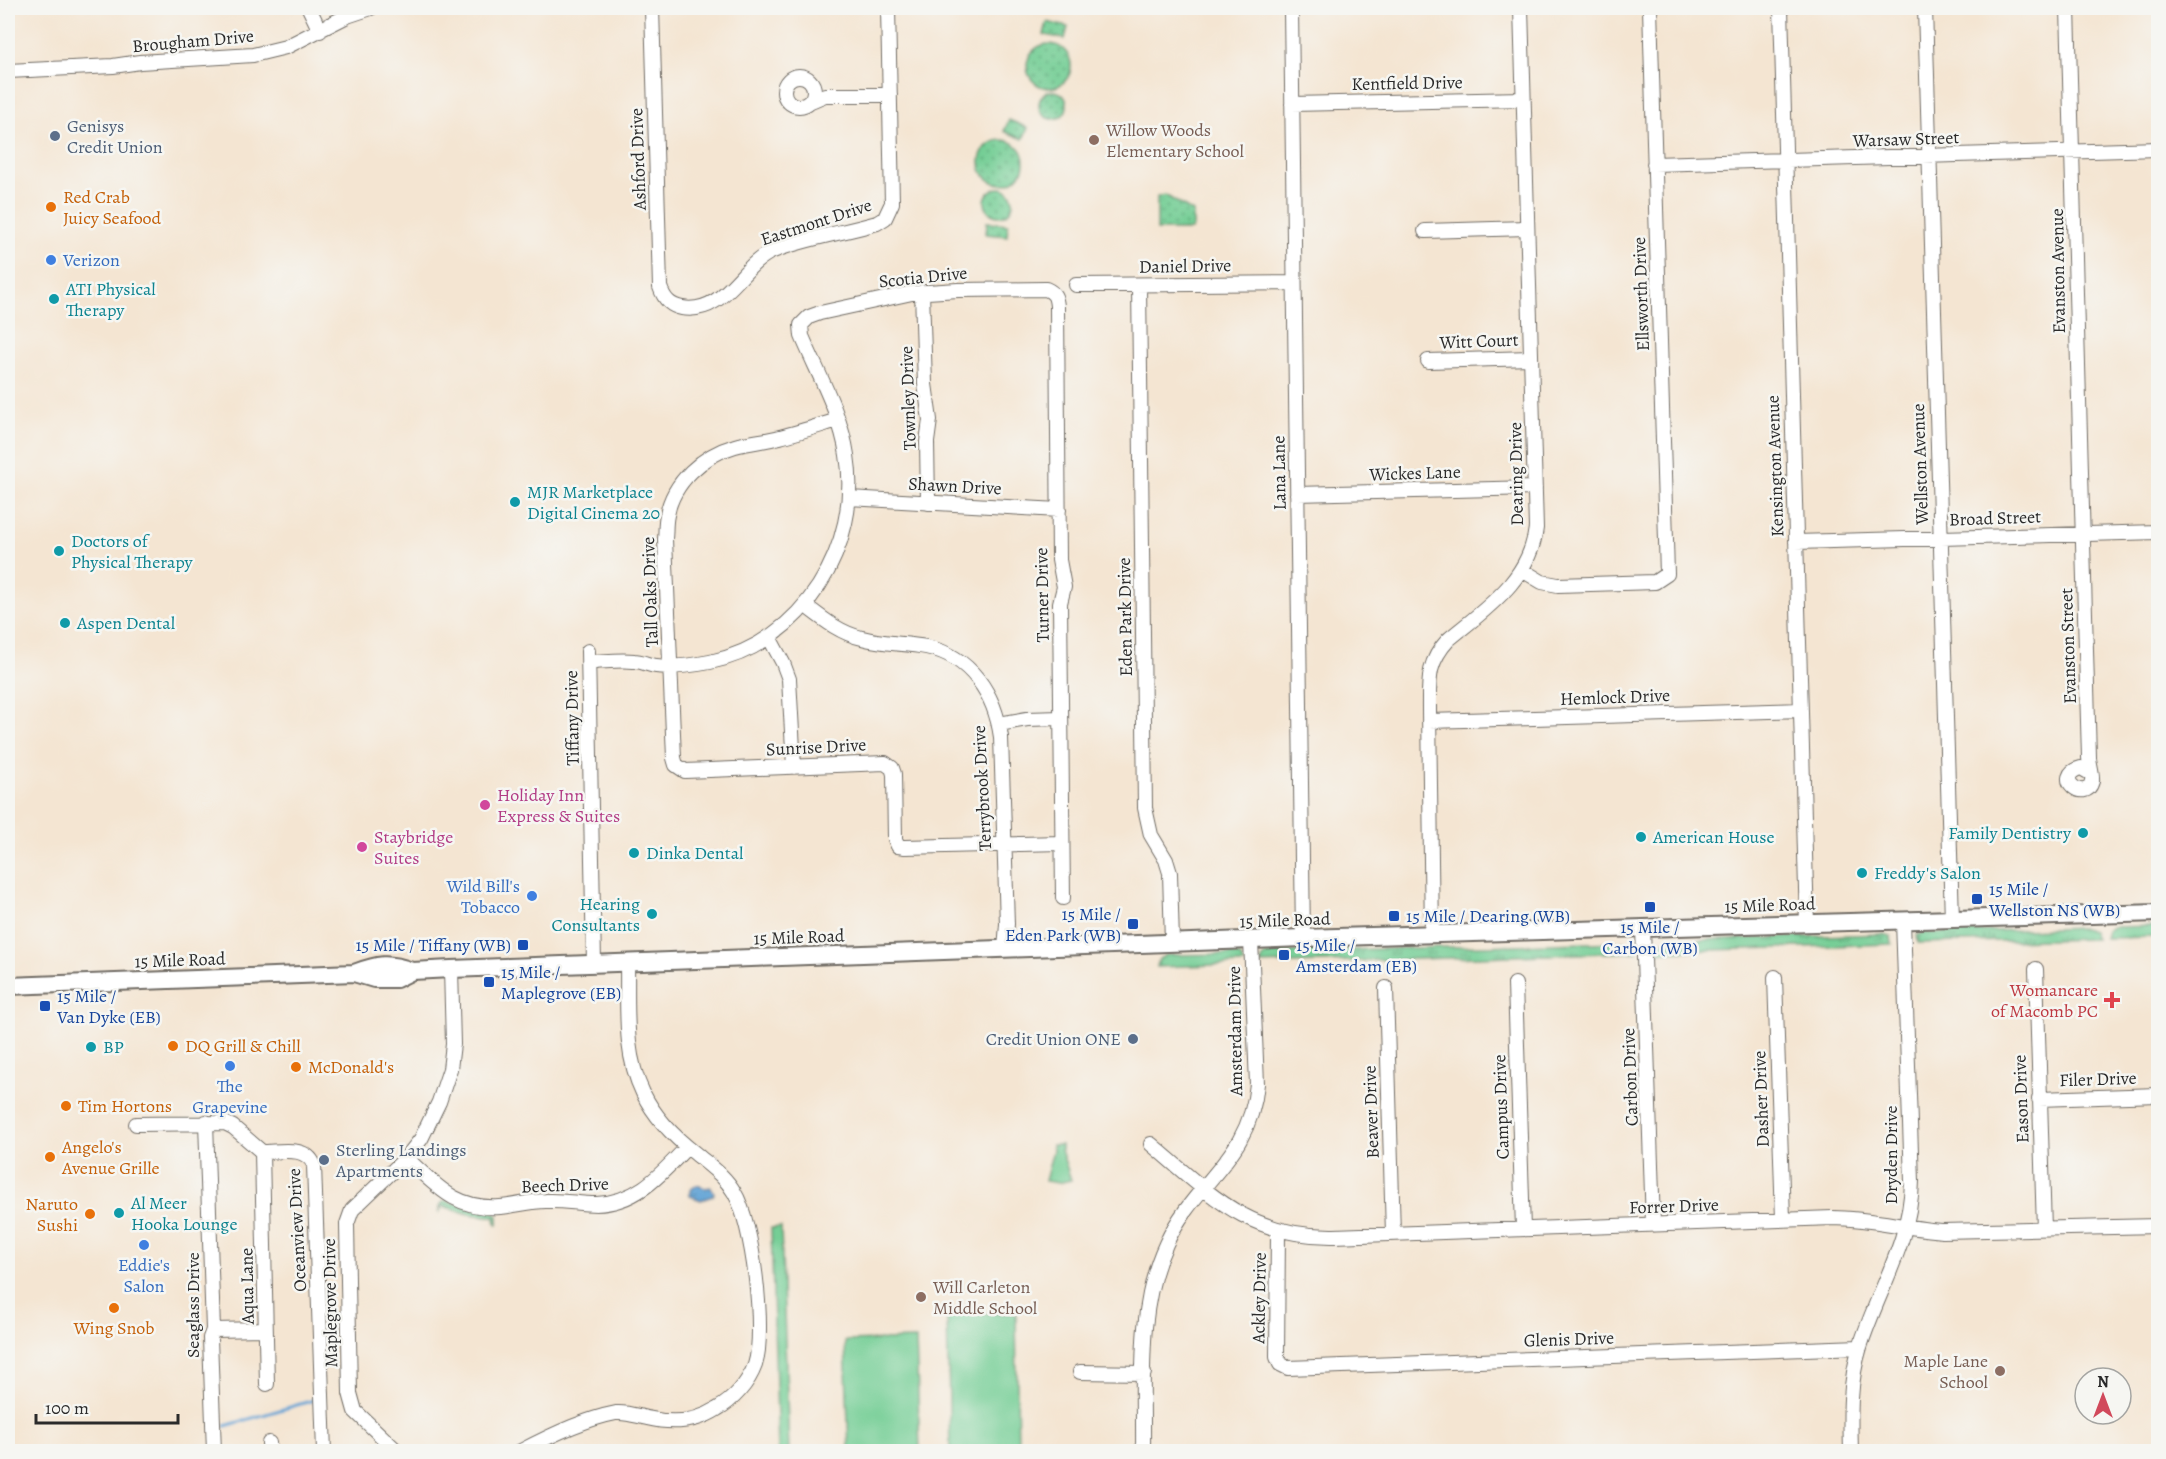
<svg xmlns="http://www.w3.org/2000/svg" width="2166" height="1459" font-family="Alegreya,serif">
  <defs>
    <pattern id="grass-tufts" width="24" height="20" patternUnits="userSpaceOnUse" patternTransform="scale(1.5)"><rect width="24" height="20" fill="#74ce95"/><path d="M3 7l-1-3M5 7V3M7 7l1-3M15 17l-1-3M17 17v-4M19 17l1-3" fill="none" stroke="#5fa77a"/></pattern>
    <pattern id="park-dots" width="8" height="8" patternUnits="userSpaceOnUse" patternTransform="scale(1.5)"><rect width="8" height="8" fill="#74ce95"/><path d="M2 2h.1M6 6h.1" fill="none" stroke="#5fa77a" stroke-width="1.8" stroke-linecap="round"/></pattern>
    <pattern id="water-ripples" width="26" height="14" patternUnits="userSpaceOnUse" patternTransform="scale(1.5)"><rect width="26" height="14" fill="#61a3d5"/><path d="M2 4q2-2 4 0t4 0M15 11q2-2 4 0t4 0" fill="none" stroke="#5085ad"/></pattern>
  </defs>
  <rect width="100%" height="100%" fill="#f6f6f2"/>
  <filter id="ink" filterUnits="userSpaceOnUse"><feTurbulence type="fractalNoise" baseFrequency=".0167" numOctaves="2"/><feDisplacementMap in="SourceGraphic" scale="12" xChannelSelector="R" yChannelSelector="G"/><feConvolveMatrix kernelMatrix="1 2 1 2 8 2 1 2 1" color-interpolation-filters="sRGB"/></filter>
  <filter id="wash" filterUnits="userSpaceOnUse"><feTurbulence type="fractalNoise" baseFrequency=".008" numOctaves="4" result="noise"/><feDisplacementMap in="SourceGraphic" scale="24" xChannelSelector="R" yChannelSelector="G"/><feGaussianBlur stdDeviation="1.35" result="paint"/><feColorMatrix in="noise" values="0 0 0 0 0 0 0 0 0 0 0 0 0 0 0 0 0 1.4 0 .05"/><feComposite in="paint" operator="in"/></filter>
  <g filter="url(#wash)">
    <rect width="100%" height="100%" fill="#f4e5d2"/>
    <path fill="url(#grass-tufts)" stroke="#507c60" stroke-width="1.5" d="M 2158,926 L 2158,937 L 2105,938 L 2107,931 L 2113,927 Z
      M 2083,928 L 2092,931 L 2095,939 L 1918,943 L 1917,935 L 1925,933 Z
      M 1883,934 L 1891,936 L 1892,944 L 1651,952 L 1655,944 L 1664,941 Z
      M 1622,942 L 1633,945 L 1637,952 L 1260,964 L 1264,956 L 1274,952 Z
      M 1231,954 L 1240,956 L 1244,964 L 1157,967 L 1159,959 L 1166,955 Z
      M 445,1201 L 495,1213 L 498,1216 L 498,1225 L 496,1225 L 495,1217 L 469,1214 L 443,1206 L 439,1213 L 441,1204 Z"/>
    <path fill="url(#park-dots)" stroke="#507c60" stroke-width="1.5" d="M 1047,22 L 1068,27 L 1065,39 L 1044,35 Z
      M1027 66a22 22 0 1 1 44 0a22 22 0 1 1-44 0Z
      M1039 105a14 14 0 1 1 28 0a14 14 0 1 1-28 0Z
      M 1009,120 L 1028,128 L 1023,139 L 1004,131 Z
      M980 162a22 22 0 1 1 44 0a22 22 0 1 1-44 0Z
      M985 202a14 14 0 1 1 28 0a14 14 0 1 1-28 0Z
      M 1165,195 L 1193,212 L 1193,227 L 1191,230 L 1157,230 L 1157,197 Z
      M 987,222 L 1008,224 L 1007,236 L 986,234 Z"/>
    <path fill="#74ce95" stroke="#507c60" stroke-width="1.5" d="M 1052,1145 L 1061,1145 L 1061,1150 L 1071,1180 L 1058,1183 L 1045,1181 L 1053,1150 Z
      M 781,1227 L 789,1451 L 789,1452 L 778,1451 L 771,1228 Z
      M 1016,1313 L 1018,1451 L 950,1451 L 947,1314 Z
      M 916,1339 L 920,1451 L 849,1451 L 845,1341 Z"/>
    <path fill="url(#water-ripples)" stroke="#466780" stroke-width="1.5" d="M 697,1185 L 705,1188 L 711,1187 L 714,1193 L 713,1196 L 701,1200 L 690,1196 L 690,1190 Z"/>
    <g fill="none" stroke-linecap="round" stroke-linejoin="round">
      <path stroke="#61a3d5" stroke-width="3" d="M 225,1426 L 314,1400"/>
    </g>
  </g>
  <g filter="url(#ink)">
    <g fill="none" stroke-linecap="round" stroke-linejoin="round">
      <defs>
        <path id="minor" d="M 309,8 L 320,31
          M 652,8 L 660,287 C 664,299 670,306 682,308 C 725,315 740,265 773,251 C 806,238 843,233 877,223 L 885,218 L 892,203 L 888,8
          M 1291,8 L 1303,938
          M 1781,8 L 1807,924
          M 1925,8 L 1952,920
          M 2068,8 L 2089,757 C 2089,764 2093,775 2092,781 C 2086,805 2051,776 2081,768 L 2090,773
          M 8,71 L 113,66 L 140,62 L 253,55 L 286,47 L 347,16 L 371,8
          M784 91a15 15 0 1 1 30 0a15 15 0 1 1-30 0Z
          M 811,101 L 825,95 L 890,95
          M 1292,104 L 1523,99
          M 1654,164 L 2158,149
          M 1425,231 L 1527,228
          M 1076,285 L 1294,283
          M 1139,285 L 1145,808 L 1151,835 L 1166,860 L 1170,873 L 1172,943
          M 922,292 L 925,384 L 930,420 L 927,442 L 928,503
          M 1428,361 L 1531,358
          M 838,420 C 818,426 799,432 780,437 C 765,441 750,442 735,446 C 703,455 673,482 667,515 C 665,523 666,531 665,539 L 674,758 L 676,765 L 685,771 L 885,763 L 892,768 L 894,774 L 895,839 L 898,846 L 905,847 L 1062,843
          M 1297,494 L 1535,488
          M 849,498 L 1059,510
          M 1796,542 L 2158,532
          M 1522,570 L 1542,582 L 1558,585 L 1655,582 L 1667,574 L 1650,8
          M 806,606 C 823,619 840,633 862,638 C 883,644 905,643 926,647 C 971,656 995,695 1001,737 L 1007,924 L 1005,949
          M 769,637 L 783,663 L 789,679 L 794,767
          M 588,651 L 594,964
          M 589,662 C 603,662 619,659 634,661 C 642,661 648,665 656,666 C 673,668 694,665 710,662 C 803,643 862,546 847,455 C 841,414 818,374 802,336 L 801,325 L 809,317 L 820,313 L 912,293 L 958,290 L 1046,289 C 1055,293 1056,297 1057,306 L 1059,560 L 1064,587 L 1060,603 L 1063,898
          M 1429,721 L 1801,710
          M 999,724 L 1027,719 L 1061,718
          M 1643,928 L 1653,1224
          M 1432,935 L 1429,710 C 1429,680 1427,663 1448,640 C 1485,609 1530,580 1536,528 L 1521,8
          M 2036,969 L 2044,1229
          M 1775,977 L 1783,1219
          M 1515,984 L 1523,1229
          M 1386,988 L 1393,1234
          M 2039,1099 L 2158,1095
          M 206,1122 L 213,1330 L 210,1338 L 214,1452
          M 136,1124 L 225,1123 L 233,1127 L 262,1152 C 280,1152 306,1145 314,1165 L 324,1452
          M 1151,1144 C 1212,1196 1249,1237 1334,1236 L 1833,1218 C 1870,1218 1905,1228 1942,1231 L 2158,1226
          M 262,1152 L 267,1384
          M 406,1158 C 436,1185 455,1210 500,1207 C 515,1206 530,1201 546,1201 C 563,1200 579,1204 596,1204 C 637,1203 661,1174 687,1147
          M 1278,1231 L 1277,1357 L 1280,1364 L 1288,1368 L 1860,1347
          M 213,1330 L 265,1329
          M 1080,1372 L 1144,1373
          M 269,1443 L 270,1452
          M 398,1452 L 355,1411 L 350,1393 L 347,1224 L 352,1210 L 406,1158 L 421,1139 L 439,1102 L 450,1069 L 453,1044 L 451,969
          M 519,1452 C 547,1437 585,1419 616,1413 C 627,1412 637,1416 647,1418 C 672,1424 695,1423 717,1409 C 733,1400 748,1384 755,1365 C 766,1332 753,1222 734,1192 C 725,1176 710,1166 696,1154 C 674,1137 655,1118 643,1093 C 623,1052 628,1007 627,963
          M 1143,1452 C 1144,1383 1136,1308 1166,1244 C 1194,1181 1250,1160 1257,1084 L 1251,940
          M 1851,1452 C 1850,1415 1849,1382 1860,1347 C 1878,1290 1911,1241 1912,1181 L 1903,921"/>
        <path id="major" d="M 354,973 L 374,979 L 396,979 L 412,971 L 451,969 L 1303,938 L 2158,913
          M 8,986 L 354,973 C 378,964 388,962 412,971"/>
      </defs>
      <use href="#minor" stroke="#716c65" stroke-width="16"/>
      <use href="#major" stroke="#716c65" stroke-width="20"/>
      <use href="#minor" stroke="#fff" stroke-width="14"/>
      <use href="#major" stroke="#fff" stroke-width="16"/>
    </g>
  </g>
  <g fill="#5c6f8a" stroke="#f6f6f2" stroke-width="2">
    <circle cx="55" cy="136" r="6"/>
    <circle cx="1133" cy="1039" r="6"/>
    <circle cx="324" cy="1160" r="6"/>
  </g>
  <g fill="#8d6e63" stroke="#f6f6f2" stroke-width="2">
    <circle cx="1094" cy="140" r="6"/>
    <circle cx="921" cy="1297" r="6"/>
    <circle cx="2000" cy="1371" r="6"/>
  </g>
  <g fill="#e8710a" stroke="#f6f6f2" stroke-width="2">
    <circle cx="51" cy="207" r="6"/>
    <circle cx="173" cy="1046" r="6"/>
    <circle cx="296" cy="1067" r="6"/>
    <circle cx="66" cy="1106" r="6"/>
    <circle cx="50" cy="1157" r="6"/>
    <circle cx="90" cy="1214" r="6"/>
    <circle cx="114" cy="1308" r="6"/>
  </g>
  <g fill="#3f7fe0" stroke="#f6f6f2" stroke-width="2">
    <circle cx="51" cy="260" r="6"/>
    <circle cx="532" cy="896" r="6"/>
    <circle cx="230" cy="1066" r="6"/>
    <circle cx="144" cy="1245" r="6"/>
  </g>
  <g fill="#0f9aa8" stroke="#f6f6f2" stroke-width="2">
    <circle cx="54" cy="299" r="6"/>
    <circle cx="515" cy="502" r="6"/>
    <circle cx="59" cy="551" r="6"/>
    <circle cx="65" cy="623" r="6"/>
    <circle cx="2083" cy="833" r="6"/>
    <circle cx="1641" cy="837" r="6"/>
    <circle cx="634" cy="853" r="6"/>
    <circle cx="1862" cy="873" r="6"/>
    <circle cx="652" cy="914" r="6"/>
    <circle cx="91" cy="1047" r="6"/>
    <circle cx="119" cy="1213" r="6"/>
  </g>
  <g fill="#d1479c" stroke="#f6f6f2" stroke-width="2">
    <circle cx="485" cy="805" r="6"/>
    <circle cx="362" cy="847" r="6"/>
  </g>
  <g fill="#1a4fb4" stroke="#f6f6f2" stroke-width="2">
    <rect x="1971" y="893" width="12" height="12" rx="3"/>
    <rect x="1644" y="901" width="12" height="12" rx="3"/>
    <rect x="1388" y="910" width="12" height="12" rx="3"/>
    <rect x="1127" y="918" width="12" height="12" rx="3"/>
    <rect x="517" y="939" width="12" height="12" rx="3"/>
    <rect x="1278" y="949" width="12" height="12" rx="3"/>
    <rect x="483" y="976" width="12" height="12" rx="3"/>
    <rect x="39" y="1000" width="12" height="12" rx="3"/>
  </g>
  <path fill="#e0444e" stroke="#f6f6f2" stroke-width="2" d="M2109 991h6v6h6v6h-6v6h-6v-6h-6v-6h6z"/>
  <g text-anchor="middle" stroke-width="5" stroke-linejoin="round" paint-order="stroke">
    <g font-size="18" fill="#2b2b2b" stroke="#f6f6f2">
      <text transform="translate(193 41) rotate(-5)" y="6">Brougham Drive</text>
      <text transform="translate(1407 83) rotate(-1)" y="6">Kentfield Drive</text>
      <text transform="translate(1906 139) rotate(-2)" y="6">Warsaw Street</text>
      <text transform="translate(638 159) rotate(-92)" y="6">Ashford Drive</text>
      <text transform="translate(816 222) rotate(-18)" y="6">Eastmont Drive</text>
      <text transform="translate(1185 266) rotate(-1)" y="6">Daniel Drive</text>
      <text transform="translate(2058 271) rotate(-91)" y="6">Evanston Avenue</text>
      <text transform="translate(923 277) rotate(-6)" y="6">Scotia Drive</text>
      <text transform="translate(1641 294) rotate(-92)" y="6">Ellsworth Drive</text>
      <text transform="translate(1479 341) rotate(-2)" y="6">Witt Court</text>
      <text transform="translate(908 398) rotate(-92)" y="6">Townley Drive</text>
      <text transform="translate(1920 464) rotate(-92)" y="6">Wellston Avenue</text>
      <text transform="translate(1775 466) rotate(-92)" y="6">Kensington Avenue</text>
      <text transform="translate(1279 473) rotate(-91)" y="6">Lana Lane</text>
      <text transform="translate(1415 473) rotate(-2)" y="6">Wickes Lane</text>
      <text transform="translate(1516 474) rotate(-91)" y="6">Dearing Drive</text>
      <text transform="translate(955 486) rotate(3)" y="6">Shawn Drive</text>
      <text transform="translate(1995 518) rotate(-2)" y="6">Broad Street</text>
      <text transform="translate(650 592) rotate(-92)" y="6">Tall Oaks Drive</text>
      <text transform="translate(1042 595) rotate(-91)" y="6">Turner Drive</text>
      <text transform="translate(1125 617) rotate(-91)" y="6">Eden Park Drive</text>
      <text transform="translate(2068 646) rotate(-92)" y="6">Evanston Street</text>
      <text transform="translate(1615 697) rotate(-2)" y="6">Hemlock Drive</text>
      <text transform="translate(572 718) rotate(-91)" y="6">Tiffany Drive</text>
      <text transform="translate(816 747) rotate(-3)" y="6">Sunrise Drive</text>
      <text transform="translate(982 788) rotate(-93)" y="6">Terrybrook Drive</text>
      <text transform="translate(1770 905) rotate(-2)" y="6">15 Mile Road</text>
      <text transform="translate(1285 920) rotate(-2)" y="6">15 Mile Road</text>
      <text transform="translate(799 937) rotate(-2)" y="6">15 Mile Road</text>
      <text transform="translate(180 960) rotate(-2)" y="6">15 Mile Road</text>
      <text transform="translate(1235 1031) rotate(-91)" y="6">Amsterdam Drive</text>
      <text transform="translate(1630 1077) rotate(-92)" y="6">Carbon Drive</text>
      <text transform="translate(2098 1079) rotate(-2)" y="6">Filer Drive</text>
      <text transform="translate(1761 1099) rotate(-92)" y="6">Dasher Drive</text>
      <text transform="translate(2021 1099) rotate(-92)" y="6">Eason Drive</text>
      <text transform="translate(1501 1107) rotate(-92)" y="6">Campus Drive</text>
      <text transform="translate(1371 1112) rotate(-92)" y="6">Beaver Drive</text>
      <text transform="translate(1891 1155) rotate(-90)" y="6">Dryden Drive</text>
      <text transform="translate(565 1185) rotate(-2)" y="6">Beech Drive</text>
      <text transform="translate(1674 1206) rotate(-2)" y="6">Forrer Drive</text>
      <text transform="translate(297 1230) rotate(-93)" y="6">Oceanview Drive</text>
      <text transform="translate(247 1286) rotate(-91)" y="6">Aqua Lane</text>
      <text transform="translate(1259 1298) rotate(-89)" y="6">Ackley Drive</text>
      <text transform="translate(330 1303) rotate(-91)" y="6">Maplegrove Drive</text>
      <text transform="translate(193 1305) rotate(-90)" y="6">Seaglass Drive</text>
      <text transform="translate(1569 1339) rotate(-2)" y="6">Glenis Drive</text>
    </g>
    <g font-size="18" fill="#4e5e75" stroke="#f6f6f2" text-anchor="start">
      <text x="67" y="132">Genisys<tspan x="67" dy="21">Credit Union</tspan></text>
      <text x="1121" y="1045" text-anchor="end">Credit Union ONE</text>
      <text x="336" y="1156">Sterling Landings<tspan x="336" dy="21">Apartments</tspan></text>
    </g>
    <g font-size="18" fill="#785e54" stroke="#f6f6f2" text-anchor="start">
      <text x="1106" y="136">Willow Woods<tspan x="1106" dy="21">Elementary School</tspan></text>
      <text x="933" y="1293">Will Carleton<tspan x="933" dy="21">Middle School</tspan></text>
      <text x="1988" y="1367" text-anchor="end">Maple Lane<tspan x="1988" dy="21">School</tspan></text>
    </g>
    <g font-size="18" fill="#c56008" stroke="#f6f6f2" text-anchor="start">
      <text x="63" y="203">Red Crab<tspan x="63" dy="21">Juicy Seafood</tspan></text>
      <text x="185" y="1052">DQ Grill &amp; Chill</text>
      <text x="308" y="1073">McDonald's</text>
      <text x="78" y="1112">Tim Hortons</text>
      <text x="62" y="1153">Angelo's<tspan x="62" dy="21">Avenue Grille</tspan></text>
      <text x="78" y="1210" text-anchor="end">Naruto<tspan x="78" dy="21">Sushi</tspan></text>
      <text x="114" y="1334" text-anchor="middle">Wing Snob</text>
    </g>
    <g font-size="18" fill="#366cbe" stroke="#f6f6f2">
      <text x="63" y="266" text-anchor="start">Verizon</text>
      <text x="520" y="892" text-anchor="end">Wild Bill's<tspan x="520" dy="21">Tobacco</tspan></text>
      <text x="230" y="1092">The<tspan x="230" dy="21">Grapevine</tspan></text>
      <text x="144" y="1271">Eddie's<tspan x="144" dy="21">Salon</tspan></text>
    </g>
    <g font-size="18" fill="#0d838f" stroke="#f6f6f2" text-anchor="start">
      <text x="66" y="295">ATI Physical<tspan x="66" dy="21">Therapy</tspan></text>
      <text x="527" y="498">MJR Marketplace<tspan x="527" dy="21">Digital Cinema 20</tspan></text>
      <text x="71" y="547">Doctors of<tspan x="71" dy="21">Physical Therapy</tspan></text>
      <text x="77" y="629">Aspen Dental</text>
      <text x="2071" y="839" text-anchor="end">Family Dentistry</text>
      <text x="1653" y="843">American House</text>
      <text x="646" y="859">Dinka Dental</text>
      <text x="1874" y="879">Freddy's Salon</text>
      <text x="640" y="910" text-anchor="end">Hearing<tspan x="640" dy="21">Consultants</tspan></text>
      <text x="103" y="1053">BP</text>
      <text x="131" y="1209">Al Meer<tspan x="131" dy="21">Hooka Lounge</tspan></text>
    </g>
    <g font-size="18" fill="#b23c85" stroke="#f6f6f2" text-anchor="start">
      <text x="497" y="801">Holiday Inn<tspan x="497" dy="21">Express &amp; Suites</tspan></text>
      <text x="374" y="843">Staybridge<tspan x="374" dy="21">Suites</tspan></text>
    </g>
    <g font-size="18" fill="#164399" stroke="#f6f6f2" text-anchor="start">
      <text x="1989" y="895">15 Mile /<tspan x="1989" dy="21">Wellston NS (WB)</tspan></text>
      <text x="1121" y="920" text-anchor="end">15 Mile /<tspan x="1121" dy="21">Eden Park (WB)</tspan></text>
      <text x="1406" y="922">15 Mile / Dearing (WB)</text>
      <text x="1650" y="933" text-anchor="middle">15 Mile /<tspan x="1650" dy="21">Carbon (WB)</tspan></text>
      <text x="511" y="951" text-anchor="end">15 Mile / Tiffany (WB)</text>
      <text x="1296" y="951">15 Mile /<tspan x="1296" dy="21">Amsterdam (EB)</tspan></text>
      <text x="501" y="978">15 Mile /<tspan x="501" dy="21">Maplegrove (EB)</tspan></text>
      <text x="57" y="1002">15 Mile /<tspan x="57" dy="21">Van Dyke (EB)</tspan></text>
    </g>
    <g font-size="18" fill="#be3a42" stroke="#f6f6f2" text-anchor="end">
      <text x="2098" y="996">Womancare<tspan x="2098" dy="21">of Macomb PC</tspan></text>
    </g>
  </g>
  <rect width="2166" height="1459" fill="none" stroke="#f6f6f2" stroke-width="30"/>
  <g transform="translate(2103 1396)"><circle r="28" fill="#f6f6f2" stroke="#a5a5a2" stroke-width="1.5"/>
  <path d="M0-4.5L10 22L0 15L-10 22Z" fill="#d1495b"/>
  <text y="-9" font-size="16" font-weight="bold" text-anchor="middle" fill="#2b2b2b">N</text>
  </g>
  <path d="M36 1414v9h142v-9" fill="none" stroke="#2b2b2b" stroke-width="3"/>
  <text x="45" y="1414" font-size="18" fill="#2b2b2b" stroke="#f6f6f2" stroke-width="4.5" paint-order="stroke">100 m</text>
</svg>
